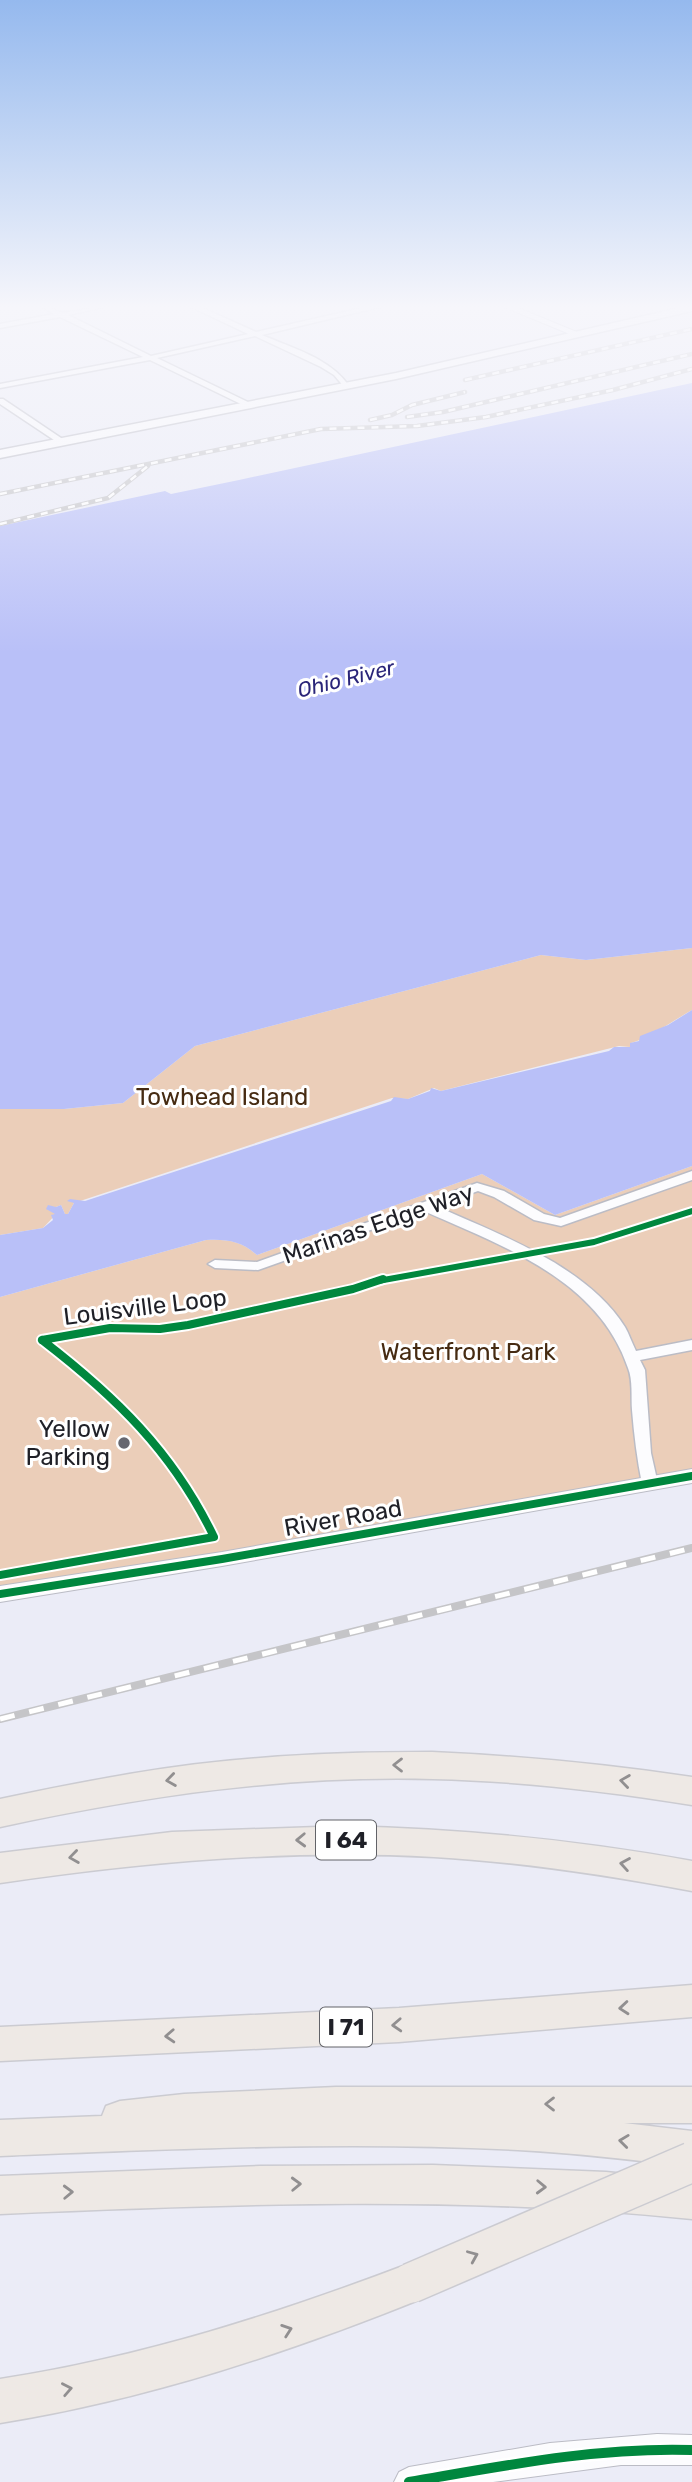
<svg xmlns="http://www.w3.org/2000/svg" width="692" height="2482" font-family="Rubik,sans-serif">
  <rect width="100%" height="100%" fill="#ebecf7"/>
  <path fill="#ebceb9" d="M 692,948 L 692,1010 C 674,1020 650,1038 631,1043 L 630,1047 L 619,1046 L 441,1091 L 434,1088 L 408,1099 L 392,1098 L 74,1203 L 68,1214 L 65,1214 L 61,1205 L 51,1209 L 56,1214 L 43,1228 L 0,1235 L 0,1109 L 64,1109 L 123,1103 L 195,1046 L 541,955 L 586,960 Z
    M 692,1166 L 692,1477 L 0,1598 L 0,1297 L 206,1240 C 228,1239 241,1241 257,1255 L 482,1174 L 555,1215 Z"/>
  <path fill="#b9c0f8" d="M 692,383 L 692,948 L 586,960 L 541,955 L 195,1046 L 123,1103 L 64,1109 L 0,1109 L 0,526 L 165,491 L 171,494 L 239,480 Z
    M 692,1010 L 692,1166 L 555,1215 L 482,1174 L 257,1255 C 241,1241 227,1239 206,1240 L 0,1297 L 0,1235 L 43,1228 L 53,1220 L 51,1215 L 55,1214 L 46,1209 L 48,1205 L 56,1207 L 61,1205 L 65,1214 L 68,1214 L 74,1203 L 67,1201 L 70,1199 L 85,1201 L 391,1101 L 394,1097 L 408,1099 L 430,1091 L 431,1088 L 441,1091 L 609,1051 L 614,1047 L 630,1047 L 630,1043 L 639,1041 L 640,1036 L 668,1025 Z"/>
  <g fill="none" stroke-linecap="round" stroke-linejoin="round">
    <defs>
      <path id="minor" d="M 39,305 C 48,305 52,310 61,312 C 71,314 99,305 113,305 L 68,315 L 151,356 L 248,334 L 187,305 L 196,305 L 256,332 L 375,305 L 388,305 L 262,335 C 292,348 330,358 349,386 L 345,388 L 334,375 L 321,367 L 255,336 L 157,358 L 250,403 L 250,407 L 247,407 L 150,360 L 0,388 L 0,384 L 143,357 L 60,317 L 0,328 L 0,324 L 54,314 Z
        M 0,399 L 3,399 L 67,442 L 60,444 L 0,404 Z
        M 692,1171 L 692,1180 L 561,1226 L 534,1220 L 494,1197 L 478,1191 L 436,1206 C 498,1234 587,1266 625,1327 C 629,1334 632,1343 636,1351 L 692,1340 L 692,1350 L 640,1360 L 645,1370 L 651,1453 L 658,1484 L 656,1488 L 644,1488 L 642,1484 C 637,1459 634,1435 632,1410 C 631,1397 633,1380 628,1368 C 598,1279 502,1246 424,1211 L 258,1270 L 215,1268 L 208,1264 L 215,1260 L 257,1262 L 477,1183 L 504,1191 L 544,1214 L 560,1218 Z"/>
      <path id="tertiary" d="M 499,305 L 511,305 L 584,335 L 577,337 Z
        M 692,1469 L 692,1483 L 222,1566 L 0,1602 L 0,1586 L 222,1552 Z
        M 657,2434 L 692,2435 L 692,2465 L 621,2465 L 493,2482 L 394,2482 L 399,2472 L 409,2467 L 550,2443 Z"/>
      <path id="secondary" d="M 692,305 L 692,311 L 396,379 L 0,458 L 0,450 L 396,373 Z"/>
      <path id="motorway" d="M 432,1752 C 520,1756 605,1764 692,1777 L 692,1805 C 606,1791 520,1781 433,1779 C 286,1775 143,1796 0,1827 L 0,1799 C 86,1781 172,1764 260,1758 C 317,1753 374,1752 432,1752 Z
        M 346,1826 C 463,1829 577,1840 692,1861 L 692,1891 C 606,1875 521,1862 434,1857 C 289,1849 144,1862 0,1883 L 0,1853 L 172,1832 Z
        M 692,1985 L 692,2017 L 399,2042 L 0,2061 L 0,2027 L 399,2008 Z
        M 336,2087 L 692,2087 L 692,2123 L 624,2123 L 692,2131 L 692,2167 C 634,2160 576,2153 518,2150 C 346,2141 173,2149 0,2156 L 0,2120 L 102,2116 L 106,2106 L 120,2101 L 184,2094 Z
        M 433,2165 L 606,2172 L 692,2181 L 692,2219 C 460,2195 232,2204 0,2214 L 0,2176 L 260,2166 Z
        M 411,2263 L 426,2269 L 432,2283 L 426,2297 C 287,2353 148,2399 0,2423 L 0,2379 C 142,2357 277,2314 411,2263 Z"/>
    </defs>
    <use href="#minor" stroke="#bbbcc5" stroke-width="3"/>
    <use href="#tertiary" stroke="#bbbcc5" stroke-width="2"/>
    <use href="#secondary" stroke="#bbbcc5" stroke-width="3"/>
    <use href="#motorway" stroke="#cbcbd1" stroke-width="3"/>
    <use href="#minor" fill="#fcfcfe" fill-rule="evenodd"/>
    <use href="#tertiary" fill="#fcfcfe" fill-rule="evenodd"/>
    <use href="#secondary" fill="#fcfcfe" fill-rule="evenodd"/>
    <use href="#motorway" fill="#eee9e5" fill-rule="evenodd"/>
    <defs>
      <path id="rail-far1" d="M 465,380 L 692,329
        M 407,417 L 443,412 L 692,354
        M 370,420 L 392,415 L 412,405 L 465,392
        M 0,494 L 321,429 L 417,426 L 486,417 L 613,390 L 692,369
        M 0,524 L 108,498 L 148,466"/>
      <path id="rail" d="M 0,1719 L 692,1548"/>
    </defs>
    <use href="#rail-far1" stroke="#c5c5c8" stroke-width="4.5"/>
    <use href="#rail" stroke="#c5c5c8" stroke-width="8"/>
    <use href="#rail-far1" stroke="#fff" stroke-width="2.5" stroke-dasharray="7" stroke-linecap="butt"/>
    <use href="#rail" stroke="#fff" stroke-width="5" stroke-dasharray="15" stroke-linecap="butt"/>
    <defs>
      <path id="motorway-bridge" d="M 411,2283 L 692,2162"/>
    </defs>
    <use href="#motorway-bridge" stroke="#cbcbd1" stroke-width="42" stroke-linecap="butt"/>
    <use href="#motorway-bridge" stroke="#eee9e5" stroke-width="39"/>
    <defs>
      <path id="cycleway-far2" d="M 378,1281 L 594,1242 L 692,1211"/>
      <path id="cycleway-far1" d="M 42,1340 L 110,1328 L 160,1329 L 188,1325 L 353,1289 L 383,1279
        M 0,1575 L 214,1537 C 173,1452 116,1397 42,1340
        M 0,1594 L 222,1559 L 692,1476"/>
      <path id="cycleway" d="M 409,2482 C 503,2466 596,2447 692,2450"/>
    </defs>
    <use href="#cycleway-far2" stroke="#fff" stroke-width="10"/>
    <use href="#cycleway-far1" stroke="#fff" stroke-width="12"/>
    <use href="#cycleway" stroke="#fff" stroke-width="15"/>
    <use href="#cycleway-far2" stroke="#00873e" stroke-width="6"/>
    <use href="#cycleway-far1" stroke="#00873e" stroke-width="8"/>
    <use href="#cycleway" stroke="#00873e" stroke-width="10"/>
  </g>
  <defs><path id="oneway-chevron" d="M-2-3.5L2.5 0L-2 3.5" fill="none" stroke-width="1.6" stroke-linecap="round" stroke-linejoin="round" transform="scale(1.75)"/></defs>
  <g stroke="#918f90">
    <use href="#oneway-chevron" transform="translate(398 1765) rotate(180)"/>
    <use href="#oneway-chevron" transform="translate(171 1780) rotate(172)"/>
    <use href="#oneway-chevron" transform="translate(625 1781) rotate(-172)"/>
    <use href="#oneway-chevron" transform="translate(301 1840) rotate(178)"/>
    <use href="#oneway-chevron" transform="translate(74 1857) rotate(172)"/>
    <use href="#oneway-chevron" transform="translate(625 1864) rotate(-170)"/>
    <use href="#oneway-chevron" transform="translate(624 2008) rotate(175)"/>
    <use href="#oneway-chevron" transform="translate(397 2025) rotate(177)"/>
    <use href="#oneway-chevron" transform="translate(170 2036) rotate(177)"/>
    <use href="#oneway-chevron" transform="translate(550 2104) rotate(-180)"/>
    <use href="#oneway-chevron" transform="translate(624 2141) rotate(-173)"/>
    <use href="#oneway-chevron" transform="translate(296 2184) rotate(-2)"/>
    <use href="#oneway-chevron" transform="translate(541 2187) rotate(2)"/>
    <use href="#oneway-chevron" transform="translate(68 2192) rotate(-2)"/>
    <use href="#oneway-chevron" transform="translate(473 2256) rotate(-23)"/>
    <use href="#oneway-chevron" transform="translate(287 2330) rotate(-19)"/>
    <use href="#oneway-chevron" transform="translate(67 2389) rotate(-11)"/>
  </g>
  <linearGradient id="sky" x2="0" y2="1"><stop stop-color="#95b9ee"/><stop offset="0.47" stop-color="#f6f6fb"/><stop offset="1" stop-color="#f6f6fb" stop-opacity="0"/></linearGradient>
  <rect width="692" height="653" fill="url(#sky)"/>
  <circle fill="#666770" stroke="#fff" stroke-width="2.5" cx="124" cy="1443" r="7"/>
  <g text-anchor="middle" stroke-width="6" stroke-linejoin="round" paint-order="stroke">
    <g font-size="21" font-style="italic" fill="#2a2579" stroke="#fff">
      <text transform="translate(346 679) rotate(-14)" y="7">Ohio River</text>
    </g>
    <g fill="#fff" stroke="#626368" stroke-width="2">
      <rect x="316" y="1820.5" width="60" height="39" rx="5"/>
      <rect x="320" y="2007.5" width="52" height="39" rx="5"/>
    </g>
    <g font-size="23" font-weight="bold" fill="#1f2027">
      <text x="346" y="1848">I 64</text>
      <text x="346" y="2035">I 71</text>
    </g>
    <g font-size="24" fill="#462b12" stroke="#fff">
      <text x="222" y="1105">Towhead Island</text>
      <text x="468" y="1360">Waterfront Park</text>
    </g>
    <g font-size="24" fill="#1f2027" stroke="#fff">
      <text transform="translate(378 1224) rotate(-19)" y="8">Marinas Edge Way</text>
      <text transform="translate(145 1307) rotate(-7)" y="8">Louisville Loop</text>
      <text transform="translate(343 1518) rotate(-10)" y="8">River Road</text>
    </g>
    <g font-size="24" fill="#1f2027" stroke="#fff" text-anchor="end">
      <text x="110" y="1437">Yellow<tspan x="110" dy="28">Parking</tspan></text>
    </g>
  </g>
</svg>
